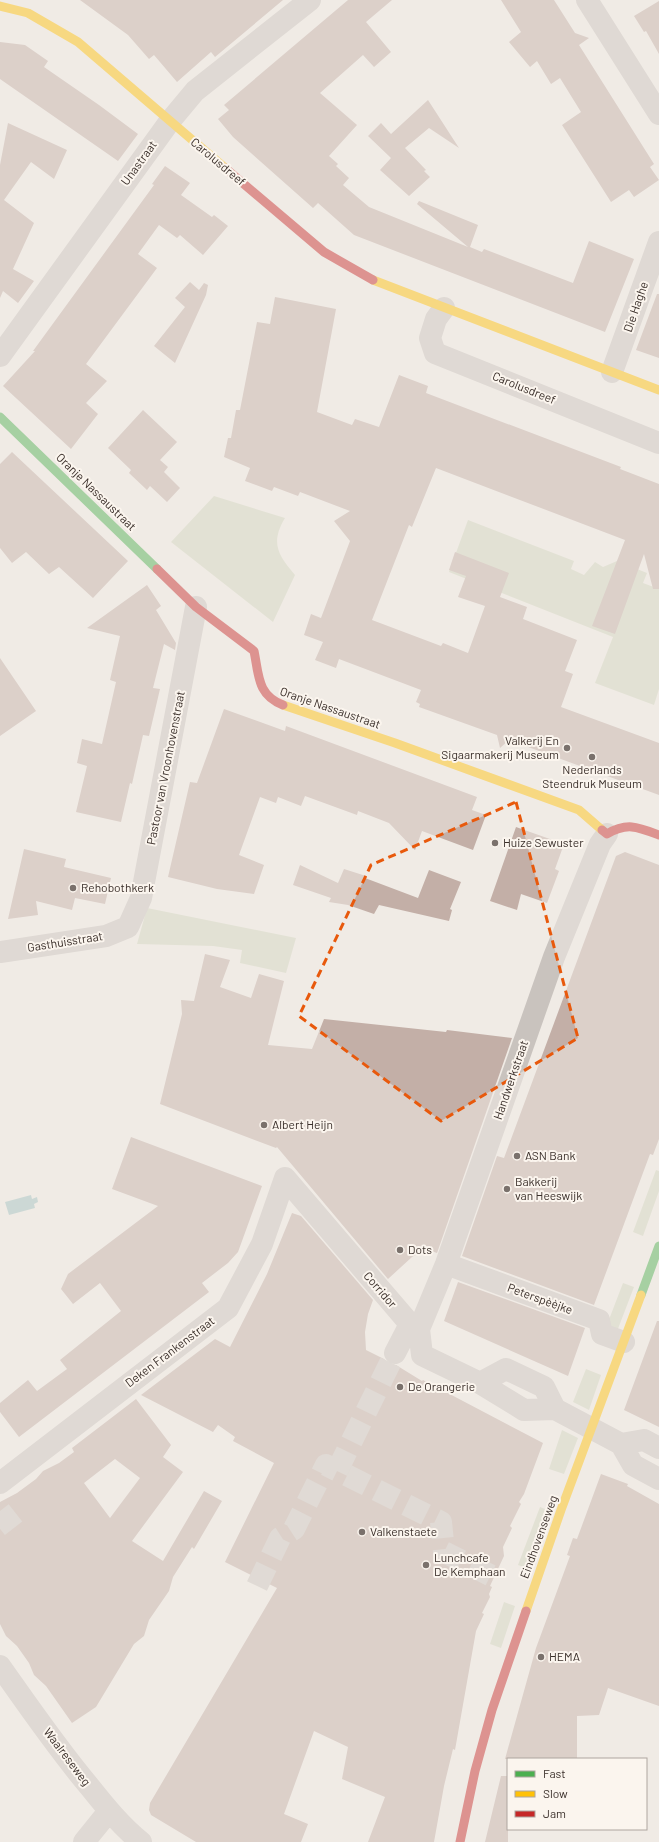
<svg xmlns="http://www.w3.org/2000/svg" width="659" height="1842" font-family="Barlow,sans-serif">
  <rect width="100%" height="100%" fill="#f0ebe5"/>
  <path fill="#d1d6bf" d="M 214,496 L 285,518 C 270,543 278,555 295,575 L 273,622 L 171,542 Z
    M 468,520 L 574,561 L 571,569 L 584,575 L 595,562 L 603,567 L 617,561 L 647,573 L 643,583 L 659,589 L 659,689 L 654,705 L 595,683 L 613,637 L 449,572 Z
    M 147,908 L 296,938 L 286,973 L 240,963 L 242,950 L 213,946 L 137,944 Z
    M 656,1170 L 659,1171 L 659,1191 L 643,1236 L 633,1232 Z
    M 623,1283 L 634,1287 L 616,1334 L 605,1330 Z
    M 586,1369 L 601,1375 L 589,1410 L 573,1402 Z
    M 562,1430 L 578,1438 L 564,1474 L 549,1469 Z
    M 540,1507 L 550,1511 L 529,1569 L 518,1565 Z
    M 504,1602 L 515,1606 L 501,1648 L 490,1644 Z"/>
  <path fill="#a1c2c1" d="M 31,1195 L 32,1199 L 37,1197 L 38,1202 L 34,1204 L 35,1208 L 9,1215 L 5,1202 Z"/>
  <path fill="#c3afa7" fill-rule="evenodd" d="M 80,0 L 283,0 L 215,57 L 211,52 L 177,82 L 154,55 L 149,59 L 128,35 Z
    M 348,0 L 392,0 L 366,22 L 391,52 L 374,67 L 363,55 L 320,93 L 357,125 L 329,156 L 338,164 L 336,166 L 349,178 L 343,185 L 369,207 L 468,247 L 417,204 L 419,201 L 478,225 L 470,247 L 482,252 L 484,249 L 573,283 L 589,241 L 634,259 L 605,332 L 354,235 L 318,203 L 313,208 L 233,137 L 218,119 L 229,110 L 224,105 Z
    M 501,0 L 554,0 L 575,33 L 589,38 L 579,45 L 654,164 L 650,167 L 659,180 L 634,197 L 629,190 L 611,202 L 562,125 L 581,112 L 560,78 L 551,84 L 537,61 L 530,67 L 509,42 L 521,32 Z
    M 659,1 L 659,54 L 646,31 L 644,32 L 634,16 Z
    M 0,42 L 25,45 L 48,61 L 44,67 L 99,105 L 138,134 L 118,161 L 0,79 Z
    M 428,100 L 459,148 L 429,128 L 405,148 L 426,170 L 424,171 L 430,177 L 409,196 L 380,170 L 391,158 L 368,136 L 381,123 L 391,134 Z
    M 8,123 L 67,150 L 54,179 L 31,162 L 4,200 L 34,223 L 13,269 L 34,281 L 18,303 L 3,291 L 0,298 L 0,165 Z
    M 165,166 L 190,183 L 181,195 L 212,217 L 214,215 L 228,226 L 203,255 L 180,235 L 177,238 L 159,225 L 138,254 L 157,268 L 86,364 L 107,381 L 86,403 L 98,414 L 71,449 L 3,386 L 35,351 L 33,351 L 154,185 L 152,184 Z
    M 190,282 L 199,290 L 204,283 L 208,285 L 206,295 L 175,363 L 154,346 L 185,307 L 175,298 Z
    M 657,294 L 659,294 L 659,358 L 636,350 Z
    M 275,297 L 336,309 L 317,412 L 352,425 L 355,419 L 379,427 L 399,375 L 428,386 L 426,393 L 621,467 L 620,469 L 659,484 L 659,589 L 653,589 L 644,554 L 615,634 L 592,626 L 625,540 L 436,468 L 412,527 L 409,525 L 372,620 L 441,646 L 443,643 L 468,653 L 485,606 L 458,597 L 466,576 L 449,570 L 455,552 L 509,573 L 500,597 L 527,607 L 523,619 L 577,640 L 565,671 L 573,674 L 561,707 L 659,743 L 659,795 L 509,740 L 500,748 L 497,735 L 419,707 L 420,704 L 416,702 L 421,690 L 339,659 L 336,668 L 315,660 L 323,642 L 304,635 L 311,614 L 321,618 L 350,541 L 334,521 L 350,511 L 300,492 L 298,496 L 274,487 L 272,491 L 245,481 L 250,468 L 224,457 L 228,438 L 231,438 L 236,410 L 240,410 L 257,322 L 270,324 Z
    M 143,410 L 177,442 L 160,460 L 168,467 L 164,472 L 180,488 L 167,502 L 150,486 L 147,490 L 129,473 L 131,470 L 108,448 Z
    M 12,452 L 128,561 L 93,598 L 59,567 L 49,574 L 26,552 L 12,563 L 0,548 L 0,464 Z
    M 147,585 L 161,606 L 156,610 L 176,643 L 175,650 L 164,644 L 153,688 L 160,689 L 149,736 L 143,735 L 132,784 L 130,783 L 121,822 L 76,812 L 87,766 L 77,763 L 82,739 L 102,744 L 116,682 L 110,680 L 120,636 L 87,628 Z
    M 0,658 L 36,711 L 0,736 Z
    M 224,709 L 285,731 L 286,726 L 477,797 L 472,810 L 486,815 L 473,850 L 422,831 L 415,850 L 389,823 L 358,811 L 357,815 L 305,796 L 301,806 L 278,797 L 276,803 L 260,797 L 239,855 L 264,865 L 254,894 L 217,889 L 168,877 L 190,782 L 197,783 Z
    M 516,827 L 564,844 L 555,869 L 559,871 L 547,903 L 521,894 L 517,910 L 490,901 Z
    M 24,849 L 66,859 L 64,867 L 111,878 L 105,904 L 75,898 L 72,910 L 36,901 L 38,915 L 8,919 Z
    M 625,852 L 659,865 L 659,1139 L 653,1155 L 650,1154 L 594,1305 L 462,1256 L 497,1156 L 504,1158 L 616,856 Z
    M 300,865 L 338,883 L 344,869 L 366,876 L 365,878 L 418,898 L 429,870 L 461,882 L 450,909 L 452,910 L 449,921 L 379,905 L 374,914 L 348,905 L 329,902 L 331,898 L 293,885 Z
    M 205,954 L 230,960 L 220,987 L 251,998 L 259,974 L 284,981 L 268,1045 L 312,1049 L 324,1019 L 446,1032 L 447,1030 L 512,1038 L 437,1253 L 426,1249 L 412,1257 L 388,1279 L 277,1147 L 276,1148 L 160,1104 L 182,1014 L 181,1000 L 194,1001 Z
    M 131,1137 L 262,1186 L 238,1252 L 228,1263 L 202,1283 L 209,1292 L 19,1437 L 0,1412 L 0,1403 L 28,1380 L 37,1391 L 67,1369 L 60,1360 L 121,1311 L 100,1283 L 73,1304 L 61,1289 L 68,1274 L 158,1206 L 112,1189 Z
    M 292,1213 L 301,1216 L 373,1300 L 368,1314 L 365,1332 L 366,1350 L 384,1359 L 389,1364 L 396,1365 L 422,1381 L 423,1380 L 543,1443 L 524,1494 L 519,1502 L 521,1504 L 510,1526 L 512,1528 L 503,1547 L 504,1556 L 490,1586 L 492,1587 L 489,1594 L 490,1597 L 482,1613 L 484,1614 L 476,1631 L 455,1750 L 453,1749 L 444,1786 L 434,1842 L 368,1842 L 385,1797 L 342,1779 L 348,1747 L 314,1731 L 284,1814 L 308,1824 L 301,1842 L 196,1842 L 151,1815 L 149,1810 L 150,1803 L 277,1588 L 225,1562 L 274,1463 L 233,1441 L 235,1437 L 218,1425 L 213,1432 L 141,1395 L 215,1339 L 230,1347 L 267,1274 Z
    M 458,1282 L 585,1328 L 568,1376 L 444,1321 Z
    M 657,1321 L 659,1321 L 659,1427 L 624,1410 Z
    M 136,1399 L 171,1445 L 163,1457 L 183,1472 L 132,1541 L 163,1561 L 204,1491 L 222,1501 L 194,1549 L 192,1547 L 173,1577 L 169,1591 L 149,1620 L 144,1636 L 134,1644 L 96,1707 L 72,1723 L 46,1686 L 34,1675 L 29,1663 L 17,1646 L 6,1636 L 0,1624 L 0,1502 L 17,1493 L 36,1479 L 43,1471 L 59,1463 L 74,1452 L 72,1448 ZM 115,1459 L 140,1478 L 110,1518 L 84,1483 Z
    M 601,1474 L 628,1484 L 627,1486 L 659,1504 L 659,1706 L 608,1688 L 599,1715 L 577,1716 L 577,1759 L 505,1759 L 536,1648 L 570,1556 L 567,1555 L 573,1538 L 577,1539 Z
    M 501,1776 L 508,1776 L 508,1842 L 485,1842 Z"/>
  <g fill="none" stroke-linecap="round" stroke-linejoin="round">
    <path stroke="#ccc6c0" stroke-width="22" stroke-dasharray="22 11" stroke-linecap="butt" d="M 337,1471 L 395,1353
      M 0,1511 L 18,1534
      M 257,1586 L 280,1538 L 294,1529 L 326,1465 L 441,1522 L 444,1552 L 494,1577"/>
    <path stroke="#c9c3be" stroke-width="22" d="M 587,0 L 659,114
      M 444,308 L 436,319 L 430,338 L 435,353 L 659,443
      M 0,356 L 170,121 L 195,91 L 310,0
      M 612,372 L 659,242
      M 0,952 L 106,936 L 128,927 L 141,898 L 196,607
      M 446,1264 L 599,1320 L 602,1334 L 624,1342
      M 419,1329 L 446,1264 L 554,957 L 600,844 L 607,834
      M 395,1353 L 410,1324
      M 480,1383 L 524,1410 L 555,1409 L 621,1444 L 633,1465 L 659,1479
      M 621,1444 L 644,1440 L 659,1448
      M 0,1483 L 228,1308 L 262,1244 L 285,1178 L 410,1324 L 419,1329 L 422,1355 L 480,1383 L 506,1369 L 544,1387 L 555,1409
      M 0,1666 C 29,1707 57,1748 89,1786 C 105,1806 121,1826 141,1842
      M 84,1842 L 109,1811"/>
    <path stroke="#4caf50" stroke-width="9" d="M 0,417 L 157,569
      M 641,1295 L 659,1246"/>
    <path stroke="#ffc107" stroke-width="9" d="M 0,6 L 28,13 L 78,42 L 225,168
      M 373,280 L 659,390
      M 283,705 L 395,743 L 579,810 L 602,830
      M 526,1611 L 561,1510 L 641,1295"/>
    <path stroke="#c62828" stroke-width="9" d="M 225,168 L 324,252 L 373,280
      M 157,569 L 196,607 L 254,651 C 259,675 257,695 283,705
      M 602,830 L 607,834 C 627,822 638,827 659,835
      M 460,1842 L 475,1771 L 492,1710 L 526,1611"/>
  </g>
  <path d="M0 0H659V1842H0ZM 516,802 L 578,1038 L 441,1121 L 299,1016 L 371,865 Z" fill="#f0ebe5" fill-opacity=".55" fill-rule="evenodd"/>
  <path fill="none" stroke="#e8590c" stroke-width="3" stroke-dasharray="8 5" stroke-linejoin="round" d="M 516,802 L 578,1038 L 441,1121 L 299,1016 L 371,865 Z"/>
  <g fill="#7a716c" stroke="#fbf5ee" stroke-width="1.5">
    <circle cx="567" cy="748" r="4"/>
    <circle cx="592" cy="757" r="4"/>
    <circle cx="495" cy="843" r="4"/>
    <circle cx="73" cy="888" r="4"/>
    <circle cx="264" cy="1125" r="4"/>
    <circle cx="517" cy="1156" r="4"/>
    <circle cx="507" cy="1189" r="4"/>
    <circle cx="400" cy="1250" r="4"/>
    <circle cx="400" cy="1387" r="4"/>
    <circle cx="362" cy="1532" r="4"/>
    <circle cx="426" cy="1565" r="4"/>
    <circle cx="541" cy="1657" r="4"/>
  </g>
  <g text-anchor="middle" stroke-width="4" stroke-linejoin="round" paint-order="stroke">
    <g font-size="12" fill="#3b302b" stroke="#fbf5ee">
      <text transform="translate(218 162) rotate(40)" y="4">Carolusdreef</text>
      <text transform="translate(139 163) rotate(-54)" y="4">Unastraat</text>
      <text transform="translate(636 307) rotate(-71)" y="4">Die Haghe</text>
      <text transform="translate(524 388) rotate(22)" y="4">Carolusdreef</text>
      <text transform="translate(96 492) rotate(44)" y="4">Oranje Nassaustraat</text>
      <text transform="translate(330 708) rotate(19)" y="4">Oranje Nassaustraat</text>
      <text transform="translate(166 768) rotate(-79)" y="4">Pastoor van Vroonhovenstraat</text>
      <text transform="translate(65 942) rotate(-9)" y="4">Gasthuisstraat</text>
      <text transform="translate(511 1080) rotate(-71)" y="4">Handwerkstraat</text>
      <text transform="translate(380 1290) rotate(49)" y="4">Corridor</text>
      <text transform="translate(540 1299) rotate(20)" y="4">Peterspèèjke</text>
      <text transform="translate(170 1352) rotate(-37)" y="4">Deken Frankenstraat</text>
      <text transform="translate(539 1537) rotate(-70)" y="4">Eindhovenseweg</text>
      <text transform="translate(67 1757) rotate(53)" y="4">Waalreseweg</text>
    </g>
    <g font-size="12" fill="#3b302b" stroke="#fbf5ee" text-anchor="start">
      <text x="559" y="745" text-anchor="end">Valkerij En<tspan x="559" dy="14">Sigaarmakerij Museum</tspan></text>
      <text x="592" y="774" text-anchor="middle">Nederlands<tspan x="592" dy="14">Steendruk Museum</tspan></text>
      <text x="503" y="847">Huize Sewuster</text>
      <text x="81" y="892">Rehobothkerk</text>
      <text x="272" y="1129">Albert Heijn</text>
      <text x="525" y="1160">ASN Bank</text>
      <text x="515" y="1186">Bakkerij<tspan x="515" dy="14">van Heeswijk</tspan></text>
      <text x="408" y="1254">Dots</text>
      <text x="408" y="1391">De Orangerie</text>
      <text x="370" y="1536">Valkenstaete</text>
      <text x="434" y="1562">Lunchcafe<tspan x="434" dy="14">De Kemphaan</tspan></text>
      <text x="549" y="1661">HEMA</text>
    </g>
  </g>
  <rect x="507" y="1758" width="140" height="72" fill="#fbf5ee" stroke="#aea6a0"/>
  <rect x="515" y="1771" width="20" height="6" fill="#4caf50" stroke="#aea6a0"/>
  <text x="543" y="1778" font-size="12" fill="#3b302b">Fast</text>
  <rect x="515" y="1791" width="20" height="6" fill="#ffc107" stroke="#aea6a0"/>
  <text x="543" y="1798" font-size="12" fill="#3b302b">Slow</text>
  <rect x="515" y="1811" width="20" height="6" fill="#c62828" stroke="#aea6a0"/>
  <text x="543" y="1818" font-size="12" fill="#3b302b">Jam</text>
</svg>
